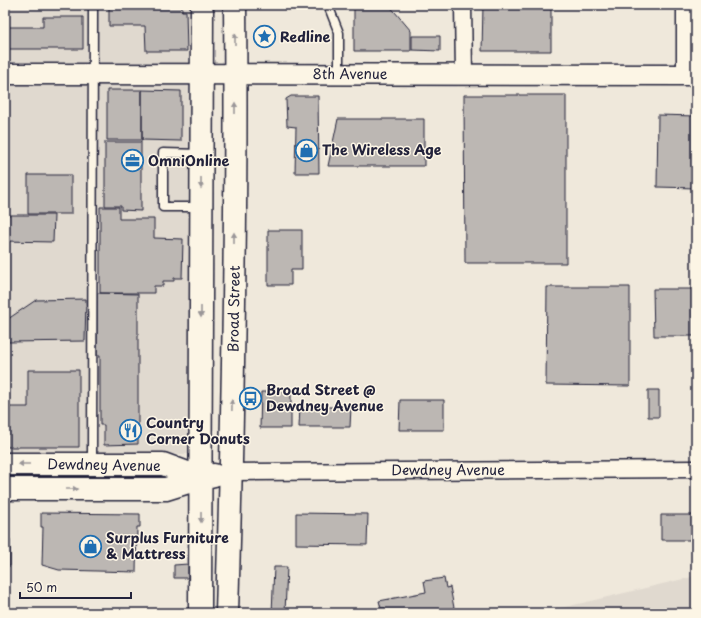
<svg xmlns="http://www.w3.org/2000/svg" width="701" height="618" font-family="'Playpen Sans',sans-serif">
  <rect width="100%" height="100%" fill="#efe8db"/>
  <filter id="ink" filterUnits="userSpaceOnUse"><feTurbulence type="fractalNoise" baseFrequency=".025" numOctaves="2"/><feDisplacementMap in="SourceGraphic" scale="8" xChannelSelector="R" yChannelSelector="G"/><feConvolveMatrix kernelMatrix="1 2 1 2 8 2 1 2 1" color-interpolation-filters="sRGB"/></filter>
  <g filter="url(#ink)">
    <path fill="#e0d9cf" d="M 5,5 L 190,5 L 190,297 L 193,454 L 97,454 L 5,460 Z
      M 696,576 L 696,613 L 540,613 Z"/>
    <path fill="#bcb7b3" stroke="#22223b" d="M 109,5 L 182,5 L 182,11 L 186,11 L 187,51 L 146,51 L 145,26 L 109,26 Z
      M 354,5 L 389,5 L 411,31 L 411,51 L 354,51 Z
      M 483,5 L 538,5 L 538,9 L 551,9 L 551,51 L 482,51 Z
      M 43,17 L 83,17 L 83,49 L 5,49 L 5,27 L 43,27 Z
      M 412,36 L 440,36 L 440,51 L 412,50 Z
      M 107,90 L 142,90 L 142,140 L 107,140 Z
      M 142,90 L 181,91 L 181,141 L 142,140 Z
      M 464,95 L 566,95 L 566,263 L 465,263 Z
      M 291,96 L 318,96 L 319,173 L 295,173 L 296,127 L 287,126 L 286,99 Z
      M 658,115 L 696,116 L 696,188 L 657,187 Z
      M 338,119 L 424,119 L 424,166 L 328,166 Z
      M 105,142 L 141,142 L 141,211 L 121,210 L 121,206 L 105,206 Z
      M 28,175 L 71,175 L 71,214 L 28,214 Z
      M 100,207 L 119,207 L 119,219 L 154,219 L 154,238 L 183,239 L 182,278 L 174,278 L 174,281 L 163,281 L 163,286 L 154,286 L 154,293 L 100,293 Z
      M 5,215 L 54,215 L 53,242 L 5,241 Z
      M 268,230 L 302,230 L 302,270 L 291,270 L 291,285 L 268,285 Z
      M 547,287 L 630,287 L 630,386 L 546,385 Z
      M 653,289 L 696,289 L 696,336 L 654,336 Z
      M 97,293 L 138,294 L 138,444 L 104,445 L 104,425 L 100,425 L 100,356 L 97,356 Z
      M 86,299 L 85,341 L 8,342 L 8,319 L 36,300 Z
      M 28,370 L 79,370 L 79,447 L 7,447 L 7,407 L 28,407 Z
      M 648,390 L 659,390 L 659,417 L 648,417 Z
      M 261,392 L 291,392 L 291,428 L 260,428 Z
      M 400,400 L 444,400 L 444,430 L 399,430 Z
      M 300,407 L 351,407 L 350,427 L 299,427 Z
      M 41,513 L 140,514 L 140,527 L 137,527 L 136,572 L 59,570 L 42,565 L 43,527 L 41,527 Z
      M 296,513 L 368,514 L 367,545 L 296,544 Z
      M 661,515 L 696,515 L 696,540 L 661,540 Z
      M 5,540 L 10,540 L 10,566 L 5,566 Z
      M 188,564 L 188,578 L 174,578 L 174,565 Z
      M 274,567 L 287,567 L 285,613 L 272,613 Z
      M 444,578 L 446,588 L 450,587 L 455,613 L 386,613 L 385,608 L 381,608 L 379,601 L 426,592 L 424,581 Z"/>
    <g fill="none" stroke-linecap="round" stroke-linejoin="round">
      <defs>
        <path id="service" d="M 328,5 L 339,33 L 339,74
          M 200,207 L 163,207 L 163,153 L 201,154
          M 92,464 L 93,5"/>
        <path id="minor" d="M 463,5 L 464,74
          M 685,5 L 685,75
          M 231,472 L 696,469"/>
        <path id="tertiary" d="M 5,74 L 696,75"/>
        <path id="secondary" d="M 5,464 L 163,464 L 201,478
          M 5,489 L 166,489 L 201,478 L 214,475
          M 200,613 L 202,5
          M 227,613 C 233,410 237,208 235,5"/>
      </defs>
      <use href="#service" stroke="#22223b" stroke-width="11"/>
      <use href="#minor" stroke="#22223b" stroke-width="19"/>
      <use href="#tertiary" stroke="#22223b" stroke-width="23"/>
      <use href="#secondary" stroke="#22223b" stroke-width="25"/>
      <use href="#service" stroke="#fcf5e5" stroke-width="8"/>
      <use href="#minor" stroke="#fcf5e5" stroke-width="16"/>
      <use href="#tertiary" stroke="#fcf5e5" stroke-width="20"/>
      <use href="#secondary" stroke="#fcf5e5" stroke-width="22"/>
    </g>
    <defs><path id="oneway-solid" d="M-6-.8H1V-3.2L6.5 0L1 3.2V.8H-6Z"/></defs>
    <g fill="#9a9698">
      <use href="#oneway-solid" transform="translate(235 39) rotate(-90)"/>
      <use href="#oneway-solid" transform="translate(235 108) rotate(-90)"/>
      <use href="#oneway-solid" transform="translate(201 183) rotate(90)"/>
      <use href="#oneway-solid" transform="translate(234 238) rotate(-90)"/>
      <use href="#oneway-solid" transform="translate(201 312) rotate(90)"/>
      <use href="#oneway-solid" transform="translate(232 405) rotate(-89)"/>
      <use href="#oneway-solid" transform="translate(24 464) rotate(180)"/>
      <use href="#oneway-solid" transform="translate(72 489)"/>
      <use href="#oneway-solid" transform="translate(201 517) rotate(90)"/>
    </g>
  </g>
  <defs>
    <symbol id="sight-ring" viewBox="-11 -11 22 22"><circle r="9.5" fill="#fcf5e5" stroke="#1f6fb2" stroke-width="1.5"/><path d="M0-6L1.8-2.2L6-1.7L2.9 1.2L3.7 5.4L0 3.3L-3.7 5.4L-2.9 1.2L-6-1.7L-1.8-2.2Z" fill="#1f6fb2"/></symbol>
    <symbol id="shop-ring" viewBox="-11 -11 22 22"><circle r="9.5" fill="#fcf5e5" stroke="#1f6fb2" stroke-width="1.5"/><path d="M-5-2.5h2.3a2.7 3.5 0 0 1 5.4 0H5L5.5 6h-11ZM-1.5-2.5h3a1.5 2.3 0 0 0-3 0Z" fill="#1f6fb2"/></symbol>
    <symbol id="office-ring" viewBox="-11 -11 22 22"><circle r="9.5" fill="#fcf5e5" stroke="#1f6fb2" stroke-width="1.5"/><path d="M-6-3h4V-5.5h4V-3h4V5H-6ZM-1-4.5V-3h2v-1.5ZM-6 0V1H6V0Z" fill="#1f6fb2"/></symbol>
    <symbol id="bus-ring" viewBox="-11 -11 22 22"><circle r="9.5" fill="#fcf5e5" stroke="#1f6fb2" stroke-width="1.5"/><path d="M-5-6H5V4H4V6H2V4H-2V6H-4V4H-5ZM-3.5-4V0h7V-4ZM-3.5 1.2v1.5H-2V1.2ZM2 1.2v1.5H3.5V1.2Z" fill="#1f6fb2"/></symbol>
    <symbol id="restaurant-ring" viewBox="-11 -11 22 22"><circle r="9.5" fill="#fcf5e5" stroke="#1f6fb2" stroke-width="1.5"/><path d="M-5-6h1v4h1v-4h1v4h1v-4h1v5L-1.5 .5V6h-2V.5L-5-1ZM5-6V6H3V1.5H1.5Q1.5-4 5-6Z" fill="#1f6fb2"/></symbol>
  </defs>
  <g fill-rule="evenodd">
    <use href="#sight-ring" x="252" y="24" width="25" height="25"/>
    <use href="#shop-ring" x="294" y="138" width="25" height="25"/>
    <use href="#office-ring" x="120" y="148" width="25" height="25"/>
    <use href="#bus-ring" x="238" y="386" width="25" height="25"/>
    <use href="#restaurant-ring" x="118" y="418" width="25" height="25"/>
    <use href="#shop-ring" x="78" y="534" width="25" height="25"/>
  </g>
  <g text-anchor="middle" stroke-width="3" stroke-linejoin="round" paint-order="stroke">
    <g font-size="14" font-weight="bold" fill="#22223b" stroke="#fcf5e5" text-anchor="start">
      <text x="280" y="42">Redline</text>
      <text x="322" y="155">The Wireless Age</text>
      <text x="148" y="166">OmniOnline</text>
      <text x="266" y="395">Broad Street @<tspan x="266" dy="16">Dewdney Avenue</tspan></text>
      <text x="146" y="428">Country<tspan x="146" dy="16">Corner Donuts</tspan></text>
      <text x="106" y="543">Surplus Furniture<tspan x="106" dy="16">&amp; Mattress</tspan></text>
    </g>
    <g font-size="14" fill="#22223b" stroke="#fcf5e5">
      <text x="350" y="79">8th Avenue</text>
      <text transform="translate(234 309) rotate(-89)" y="5">Broad Street</text>
      <text transform="translate(104 465) rotate(1)" y="5">Dewdney Avenue</text>
      <text x="448" y="475">Dewdney Avenue</text>
    </g>
  </g>
  <rect width="701" height="618" fill="none" stroke="#fcf5e5" stroke-width="20"/>
  <rect x="10" y="10" width="681" height="598" fill="none" stroke="#22223b" stroke-width="1.5" filter="url(#ink)"/>
  <path d="M20 592v6h111v-6" fill="none" stroke="#22223b" stroke-width="2"/>
  <text x="26" y="592" font-size="12" fill="#22223b" stroke="#fcf5e5" stroke-width="3" paint-order="stroke">50 m</text>
</svg>
